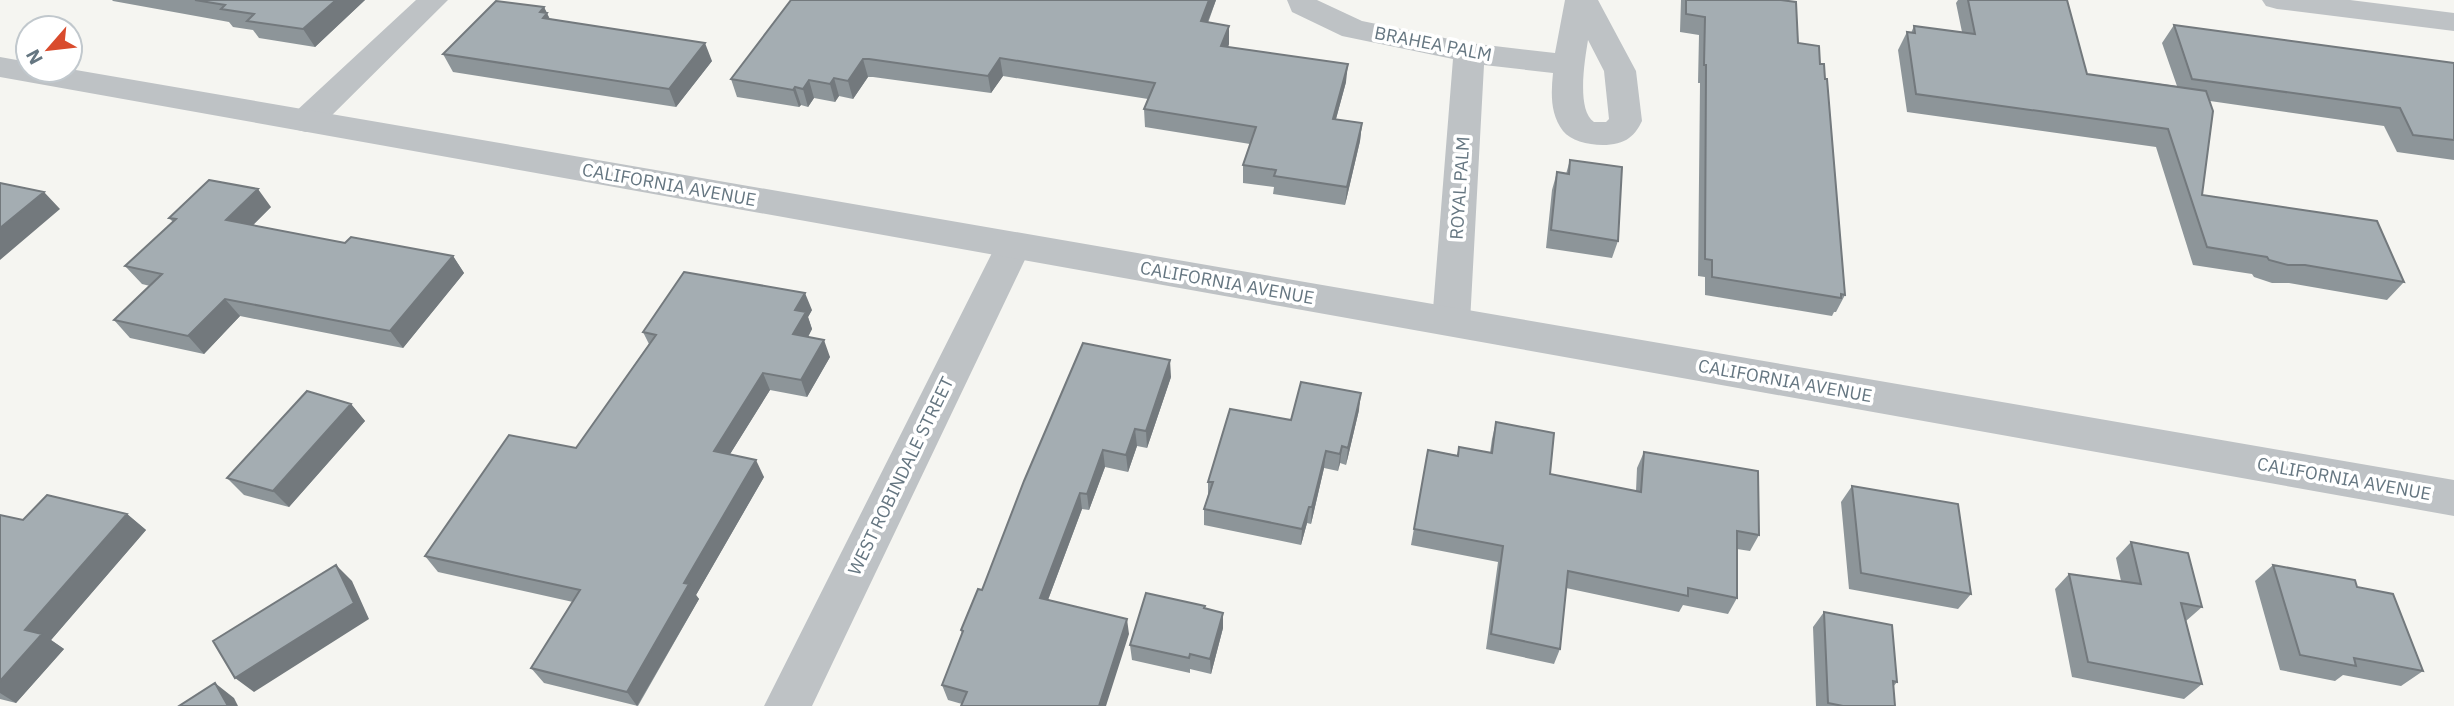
<svg xmlns="http://www.w3.org/2000/svg" width="2454" height="706" font-family="'IBM Plex Sans',sans-serif">
  <rect width="100%" height="100%" fill="#f5f5f1"/>
  <g fill="none" stroke-linecap="round" stroke-linejoin="round">
    <path fill="#bec2c5" fill-rule="evenodd" d="M 416,0 L 448,0 L 318,129 L 306,132 L 294,129 L 290,121 L 294,113 Z
      M 1287,0 L 1317,0 L 1362,21 L 1469,43 L 1555,53 L 1565,0 L 1598,0 L 1636,71 L 1642,121 C 1639,127 1635,134 1629,138 C 1614,150 1575,146 1563,131 C 1550,114 1551,93 1553,73 L 1484,65 L 1470,322 L 1464,332 L 1451,336 L 1438,332 L 1432,322 L 1453,59 L 1342,36 L 1292,12 ZM 1588,40 L 1604,71 L 1609,119 L 1606,122 L 1594,122 C 1576,110 1585,59 1588,40 Z
      M 2262,0 L 2350,0 L 2454,13 L 2454,31 L 2277,9 L 2266,6 Z
      M 1014,232 L 1027,236 L 1032,245 L 812,706 L 764,706 L 996,245 L 1001,236 Z"/>
    <path fill="#bec2c5" fill-rule="evenodd" d="M 0,57 L 28,62 L 28,70 L 70,69 L 2454,480 L 2454,516 L 0,77 Z"/>
  </g>
  <path fill="#8d9599" d="M 112,0 L 365,0 L 315,47 L 259,38 L 253,30 L 233,27 L 229,22 L 113,1 Z
    M 791,0 L 1216,0 L 1208,23 L 1229,26 L 1229,44 L 1228,47 L 1346,82 L 1336,119 L 1362,123 L 1360,141 L 1345,205 L 1273,194 L 1274,187 L 1243,183 L 1243,165 L 1250,144 L 1145,127 L 1144,109 L 1148,99 L 1003,76 L 991,93 L 873,77 L 868,77 L 853,99 L 839,96 L 835,102 L 814,98 L 808,107 L 801,105 L 799,107 L 737,97 L 731,79 Z
    M 1681,0 L 1781,0 L 1798,43 L 1820,64 L 1825,79 L 1845,295 L 1836,312 L 1834,312 L 1832,316 L 1705,295 L 1705,277 L 1698,276 L 1700,83 L 1698,83 L 1699,35 L 1680,32 Z
    M 1958,0 L 2067,0 L 2087,74 L 2177,86 L 2162,43 L 2174,25 L 2454,63 L 2454,160 L 2397,152 L 2384,126 L 2210,101 L 2202,195 L 2404,282 L 2387,300 L 2289,283 L 2272,283 L 2254,277 L 2252,274 L 2193,265 L 2156,147 L 1907,112 L 1898,50 L 1907,32 L 1911,33 L 1914,26 L 1962,32 L 1956,3 Z
    M 544,7 L 550,19 L 712,61 L 676,107 L 453,72 L 443,54 Z
    M 1570,160 L 1618,241 L 1612,258 L 1546,248 L 1552,190 L 1557,172 L 1566,174 Z
    M 271,207 L 253,225 L 345,243 L 453,256 L 464,273 L 403,348 L 240,316 L 204,354 L 130,338 L 114,320 L 150,286 L 142,284 L 125,266 L 173,222 L 169,218 Z
    M 812,310 L 808,317 L 812,329 L 808,337 L 830,357 L 807,397 L 770,390 L 730,454 L 764,477 L 696,595 L 699,599 L 638,706 L 544,683 L 531,668 L 573,602 L 438,572 L 425,556 L 576,448 L 649,344 L 643,332 Z
    M 1171,377 L 1147,448 L 1137,446 L 1128,472 L 1105,467 L 1089,510 L 1082,509 L 1048,600 L 1129,634 L 962,704 L 948,700 L 942,685 L 962,634 L 961,630 L 982,590 L 1024,481 Z
    M 351,404 L 365,421 L 289,507 L 244,495 L 227,478 Z
    M 1359,410 L 1346,465 L 1340,463 L 1338,471 L 1324,468 L 1311,524 L 1307,523 L 1301,545 L 1204,525 L 1204,509 L 1208,495 L 1208,482 Z
    M 1496,422 L 1550,474 L 1636,491 L 1637,468 L 1644,452 L 1759,535 L 1750,551 L 1737,549 L 1737,598 L 1728,614 L 1683,605 L 1679,612 L 1566,588 L 1560,649 L 1554,664 L 1486,649 L 1498,562 L 1411,545 L 1428,450 L 1457,455 L 1459,447 L 1490,453 L 1492,439 Z
    M 1852,486 L 1971,594 L 1958,609 L 1849,589 L 1841,502 Z
    M 127,514 L 146,530 L 51,640 L 64,649 L 16,703 L 0,699 L 0,515 L 23,520 Z
    M 2131,542 L 2202,607 L 2186,621 L 2202,684 L 2184,699 L 2072,677 L 2055,589 L 2069,574 L 2121,581 L 2116,558 Z
    M 2273,565 L 2357,587 L 2423,671 L 2401,686 L 2343,675 L 2335,681 L 2280,670 L 2255,581 Z
    M 1205,606 L 1205,609 L 1223,628 L 1211,674 L 1190,669 L 1190,673 L 1132,660 L 1130,645 Z
    M 1824,612 L 1897,682 L 1893,687 L 1895,706 L 1816,706 L 1813,627 Z"/>
  <path fill="#73797d" d="M 336,0 L 365,0 L 315,47 L 303,29 Z
    M 1209,0 L 1216,0 L 1201,39 L 1201,21 Z
    M 544,7 L 555,31 L 540,12 Z
    M 1229,26 L 1229,44 L 1221,64 L 1221,46 Z
    M 705,43 L 712,61 L 676,107 L 669,89 Z
    M 1000,58 L 1003,76 L 991,93 L 988,76 Z
    M 863,59 L 868,77 L 853,99 L 848,81 Z
    M 1348,64 L 1346,82 L 1331,137 L 1333,119 Z
    M 834,78 L 839,96 L 835,102 L 830,84 Z
    M 809,80 L 814,98 L 808,107 L 803,89 Z
    M 795,87 L 801,105 L 799,107 L 793,90 Z
    M 1362,123 L 1360,141 L 1345,205 L 1347,187 Z
    M 258,189 L 271,207 L 240,238 L 226,220 Z
    M 44,192 L 60,209 L 0,260 L 0,228 Z
    M 453,256 L 464,273 L 403,348 L 390,331 Z
    M 805,293 L 812,310 L 808,317 L 812,329 L 800,352 L 793,334 L 795,310 Z
    M 225,299 L 240,316 L 204,354 L 188,336 Z
    M 824,340 L 830,357 L 807,397 L 801,380 Z
    M 1170,360 L 1171,377 L 1147,448 L 1146,431 Z
    M 763,373 L 770,390 L 722,467 L 714,451 Z
    M 1361,393 L 1359,410 L 1346,465 L 1348,448 Z
    M 351,404 L 365,421 L 289,507 L 273,491 Z
    M 1135,429 L 1137,446 L 1128,472 L 1126,455 Z
    M 1342,446 L 1340,463 L 1338,471 L 1340,454 Z
    M 1103,450 L 1105,467 L 1089,510 L 1087,494 Z
    M 1326,451 L 1324,468 L 1311,524 L 1312,507 Z
    M 756,460 L 764,477 L 696,595 L 699,599 L 637,706 L 627,692 L 684,583 Z
    M 1080,493 L 1082,509 L 1043,613 L 1040,598 Z
    M 1309,507 L 1307,523 L 1301,545 L 1302,529 Z
    M 127,514 L 146,530 L 51,640 L 64,649 L 16,703 L 0,693 L 0,681 L 25,630 Z
    M 336,565 L 352,581 L 369,619 L 254,692 L 235,678 Z
    M 1223,613 L 1223,628 L 1211,674 L 1210,659 Z
    M 1127,619 L 1129,634 L 1106,706 L 1099,706 Z
    M 215,683 L 234,698 L 238,706 L 228,706 Z"/>
  <path fill="#a4adb2" stroke="#73797d" stroke-width="2" d="M 195,0 L 336,0 L 303,29 L 247,21 L 254,14 L 221,9 L 225,5 Z
    M 791,0 L 1209,0 L 1201,21 L 1229,26 L 1221,46 L 1348,64 L 1333,119 L 1362,123 L 1347,187 L 1274,176 L 1276,170 L 1243,165 L 1256,127 L 1144,109 L 1155,83 L 1000,58 L 988,76 L 869,59 L 863,59 L 848,81 L 834,78 L 830,84 L 809,80 L 803,89 L 795,87 L 793,90 L 731,79 Z
    M 1686,0 L 1781,0 L 1796,2 L 1798,43 L 1819,46 L 1820,64 L 1824,64 L 1825,79 L 1827,79 L 1845,295 L 1841,294 L 1841,298 L 1712,277 L 1712,260 L 1705,259 L 1706,65 L 1704,65 L 1705,17 L 1686,14 Z
    M 1968,0 L 2067,0 L 2087,74 L 2206,91 L 2213,111 L 2202,195 L 2377,221 L 2404,282 L 2305,265 L 2288,265 L 2269,260 L 2267,257 L 2207,247 L 2168,129 L 1916,94 L 1907,32 L 1915,33 L 1914,26 L 1975,34 Z
    M 496,1 L 544,7 L 540,12 L 547,13 L 543,18 L 705,43 L 669,89 L 443,54 Z
    M 2174,25 L 2454,63 L 2454,140 L 2413,135 L 2400,108 L 2192,79 Z
    M 1570,160 L 1622,167 L 1618,241 L 1551,230 L 1557,172 L 1569,174 Z
    M 209,180 L 258,189 L 226,220 L 345,243 L 351,237 L 453,256 L 390,331 L 225,299 L 188,336 L 114,320 L 162,274 L 125,266 L 176,219 L 169,218 Z
    M 0,183 L 44,192 L 0,228 Z
    M 684,272 L 805,293 L 795,310 L 806,312 L 793,334 L 824,340 L 801,380 L 763,373 L 714,451 L 756,460 L 684,583 L 689,584 L 627,692 L 531,668 L 580,590 L 425,556 L 509,435 L 576,448 L 656,335 L 643,332 Z
    M 1083,343 L 1170,360 L 1146,431 L 1135,429 L 1126,455 L 1103,450 L 1087,494 L 1080,493 L 1040,598 L 1127,619 L 1099,706 L 961,706 L 967,692 L 942,685 L 963,631 L 961,630 L 978,589 L 982,590 L 1024,481 Z
    M 1301,382 L 1361,393 L 1348,448 L 1342,446 L 1340,454 L 1326,451 L 1312,507 L 1309,507 L 1302,529 L 1204,509 L 1213,482 L 1208,482 L 1230,409 L 1291,420 Z
    M 307,391 L 351,404 L 273,491 L 227,478 Z
    M 1496,422 L 1554,433 L 1550,474 L 1641,492 L 1644,452 L 1758,471 L 1759,535 L 1737,531 L 1737,598 L 1688,588 L 1688,596 L 1568,571 L 1560,649 L 1491,634 L 1503,546 L 1414,529 L 1428,450 L 1458,456 L 1459,447 L 1492,453 Z
    M 1852,486 L 1958,504 L 1971,594 L 1861,573 Z
    M 47,495 L 127,514 L 25,630 L 42,634 L 0,681 L 0,515 L 23,520 Z
    M 2131,542 L 2188,553 L 2202,607 L 2181,603 L 2202,684 L 2088,662 L 2069,574 L 2141,584 Z
    M 336,565 L 354,603 L 235,678 L 213,641 Z
    M 2273,565 L 2355,580 L 2357,587 L 2393,594 L 2423,671 L 2354,658 L 2356,666 L 2300,655 Z
    M 1146,593 L 1205,606 L 1204,608 L 1223,613 L 1210,659 L 1190,654 L 1189,658 L 1130,645 Z
    M 1824,612 L 1892,625 L 1897,682 L 1893,681 L 1895,706 L 1843,706 L 1828,703 Z
    M 215,683 L 228,706 L 179,706 Z"/>
  <g text-anchor="middle" stroke-width="7" stroke-linejoin="round" paint-order="stroke">
    <g font-size="18" fill="#657681" stroke="#fff">
      <text transform="translate(1433 44) rotate(11)" y="6">BRAHEA PALM</text>
      <text transform="translate(669 185) rotate(10)" y="6">CALIFORNIA AVENUE</text>
      <text transform="translate(1460 188) rotate(-86)" y="6">ROYAL PALM</text>
      <text transform="translate(1227 283) rotate(10)" y="6">CALIFORNIA AVENUE</text>
      <text transform="translate(1785 381) rotate(10)" y="6">CALIFORNIA AVENUE</text>
      <text transform="translate(901 476) rotate(-64)" y="6">WEST ROBINDALE STREET</text>
      <text transform="translate(2344 479) rotate(10)" y="6">CALIFORNIA AVENUE</text>
    </g>
  </g>
  <g transform="translate(49 49) rotate(242)"><circle r="33" fill="#ffffff" stroke="#c1c8cd" stroke-width="2"/>
  <path d="M0-5L12 26L0 18L-12 26Z" fill="#d94b2d"/>
  <text y="-10" font-size="19" font-weight="bold" text-anchor="middle" fill="#657681">N</text>
  </g>
</svg>
